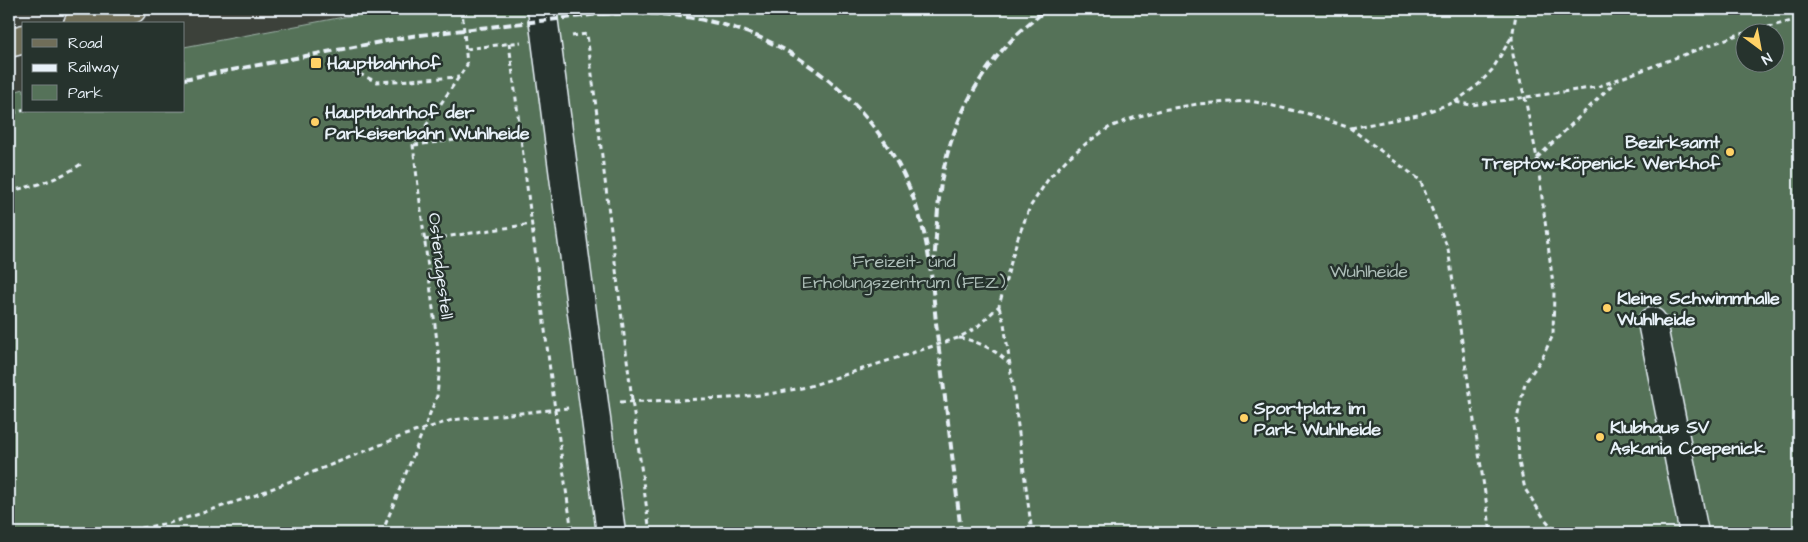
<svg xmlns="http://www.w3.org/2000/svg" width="1808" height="542" font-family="'Architects Daughter',sans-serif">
  <rect width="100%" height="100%" fill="#3c413a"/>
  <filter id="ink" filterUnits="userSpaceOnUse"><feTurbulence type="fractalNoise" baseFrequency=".02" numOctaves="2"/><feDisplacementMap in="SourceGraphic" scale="10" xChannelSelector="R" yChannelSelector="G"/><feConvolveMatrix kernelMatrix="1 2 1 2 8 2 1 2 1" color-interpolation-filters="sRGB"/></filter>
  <g filter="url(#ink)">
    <path fill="#557259" stroke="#9eb2a8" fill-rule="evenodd" d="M 386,9 L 1799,9 L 1799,533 L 9,533 L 9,93 L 24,89 L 24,111 L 184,111 L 184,47 ZM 1746,32 L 1776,32 L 1776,62 L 1746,62 Z"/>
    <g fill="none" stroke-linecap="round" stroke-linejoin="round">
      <defs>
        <path id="minor" d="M 542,9 L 611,533
          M 1652,322 L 1694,533"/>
        <path id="major" d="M 78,24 L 132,9
          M 9,43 L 24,39"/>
      </defs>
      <use href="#minor" stroke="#e8f1f8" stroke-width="31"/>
      <use href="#major" stroke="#e8f1f8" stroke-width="31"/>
      <path stroke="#e8f1f8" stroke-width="3" stroke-dasharray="5 4" stroke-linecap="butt" d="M 1517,9 L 1512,37 L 1513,55 L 1525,98 L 1537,158 L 1554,292 L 1553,335 L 1542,358 L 1525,383 L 1517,419 L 1519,462 L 1525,489 L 1544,518 L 1557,533
        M 567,10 L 581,9
        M 572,36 L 587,34 L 632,400 L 650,533
        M 509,43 L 555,410 L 572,533
        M 466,49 L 521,42
        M 351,70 L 377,82 L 459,77
        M 1455,102 L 1479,84 L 1492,70 L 1511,38
        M 1351,128 L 1418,115 L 1455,102 L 1471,105 L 1597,87 L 1737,35 L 1799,19
        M 414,145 L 521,132
        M 1537,158 L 1615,82
        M 9,191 C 35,186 58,180 81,164
        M 424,240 L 532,224
        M 999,307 L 1004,323 L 1010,365 L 1032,533
        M 959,338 C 977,340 997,351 1010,364
        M 620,402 L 730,398 L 769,394 L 807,387 L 958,338 L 976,328 L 999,306 L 1017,240 L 1030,207 L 1049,178 L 1068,158 L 1088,142 L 1110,127 L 1136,117 L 1162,110 L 1198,104 L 1251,101 L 1309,114 L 1350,128 L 1420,180 L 1448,249 L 1491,533
        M 115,533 L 169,523 L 196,515 L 256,495 L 405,435 L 452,420 L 569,408
        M 382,533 L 437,396 L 440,366 L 413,145 L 467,65 L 462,9"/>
      <use href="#minor" stroke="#26332d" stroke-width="28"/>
      <use href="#major" stroke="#706e59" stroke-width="28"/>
      <path stroke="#e8f1f8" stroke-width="4" stroke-dasharray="8 4" stroke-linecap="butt" d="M 602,14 C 700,8 783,31 853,103 C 883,134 905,170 918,212 C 932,254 933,298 938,342 C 946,406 954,469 961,533
        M 184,79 L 412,36 L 608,13
        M 9,113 L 24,110
        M 934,265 C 936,240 937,215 940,190 C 950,117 988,51 1048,9"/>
    </g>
  </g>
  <g fill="#ffd166" stroke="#26332d" stroke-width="2">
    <rect x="310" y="57" width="12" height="12" rx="2.5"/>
    <circle cx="315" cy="122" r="5"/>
    <circle cx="1730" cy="152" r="5"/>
    <circle cx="1607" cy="308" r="5"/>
    <circle cx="1244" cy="418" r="5"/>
    <circle cx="1600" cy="437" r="5"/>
  </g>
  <g text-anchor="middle" stroke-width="5" stroke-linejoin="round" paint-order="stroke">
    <g font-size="18" font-weight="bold" fill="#e8f1f8" stroke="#26332d" text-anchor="start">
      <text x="327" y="69">Hauptbahnhof</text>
      <text x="325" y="118">Hauptbahnhof der<tspan x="325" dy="21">Parkeisenbahn Wuhlheide</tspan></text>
      <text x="1720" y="148" text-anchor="end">Bezirksamt<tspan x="1720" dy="21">Treptow-Köpenick Werkhof</tspan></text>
      <text x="1617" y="304">Kleine Schwimmhalle<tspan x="1617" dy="21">Wuhlheide</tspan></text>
      <text x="1254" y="414">Sportplatz im<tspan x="1254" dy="21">Park Wuhlheide</tspan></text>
      <text x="1610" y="433">Klubhaus SV<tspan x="1610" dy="21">Askania Coepenick</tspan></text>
    </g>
    <g font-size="18" fill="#adbeb8" stroke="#26332d">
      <text x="904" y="267">Freizeit- und<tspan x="904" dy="21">Erholungszentrum (FEZ)</tspan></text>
      <text x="1369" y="277">Wuhlheide</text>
    </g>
    <g font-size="18" fill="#e8f1f8" stroke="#26332d">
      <text transform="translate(441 266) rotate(83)" y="6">Ostendgestell</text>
    </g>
  </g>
  <rect width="1808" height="542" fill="none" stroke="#26332d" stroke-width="30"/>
  <rect x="15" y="15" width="1778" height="512" fill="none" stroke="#e8f1f8" stroke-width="2" filter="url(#ink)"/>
  <rect x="22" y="22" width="162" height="90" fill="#26332d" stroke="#747f7e"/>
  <rect x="32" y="39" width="25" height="8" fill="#706e59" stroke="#747f7e"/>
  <text x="68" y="48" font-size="15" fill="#e8f1f8">Road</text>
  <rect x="32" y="64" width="25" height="8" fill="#e8f1f8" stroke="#747f7e"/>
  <text x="68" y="72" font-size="15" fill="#e8f1f8">Railway</text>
  <rect x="32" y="85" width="25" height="15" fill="#557259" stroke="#747f7e"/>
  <text x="68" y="98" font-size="15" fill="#e8f1f8">Park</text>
  <g transform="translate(1760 48) rotate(148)"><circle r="24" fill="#26332d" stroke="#747f7e"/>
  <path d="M0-4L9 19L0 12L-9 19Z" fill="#ffd166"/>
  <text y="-8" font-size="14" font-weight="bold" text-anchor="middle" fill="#e8f1f8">N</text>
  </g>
</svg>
